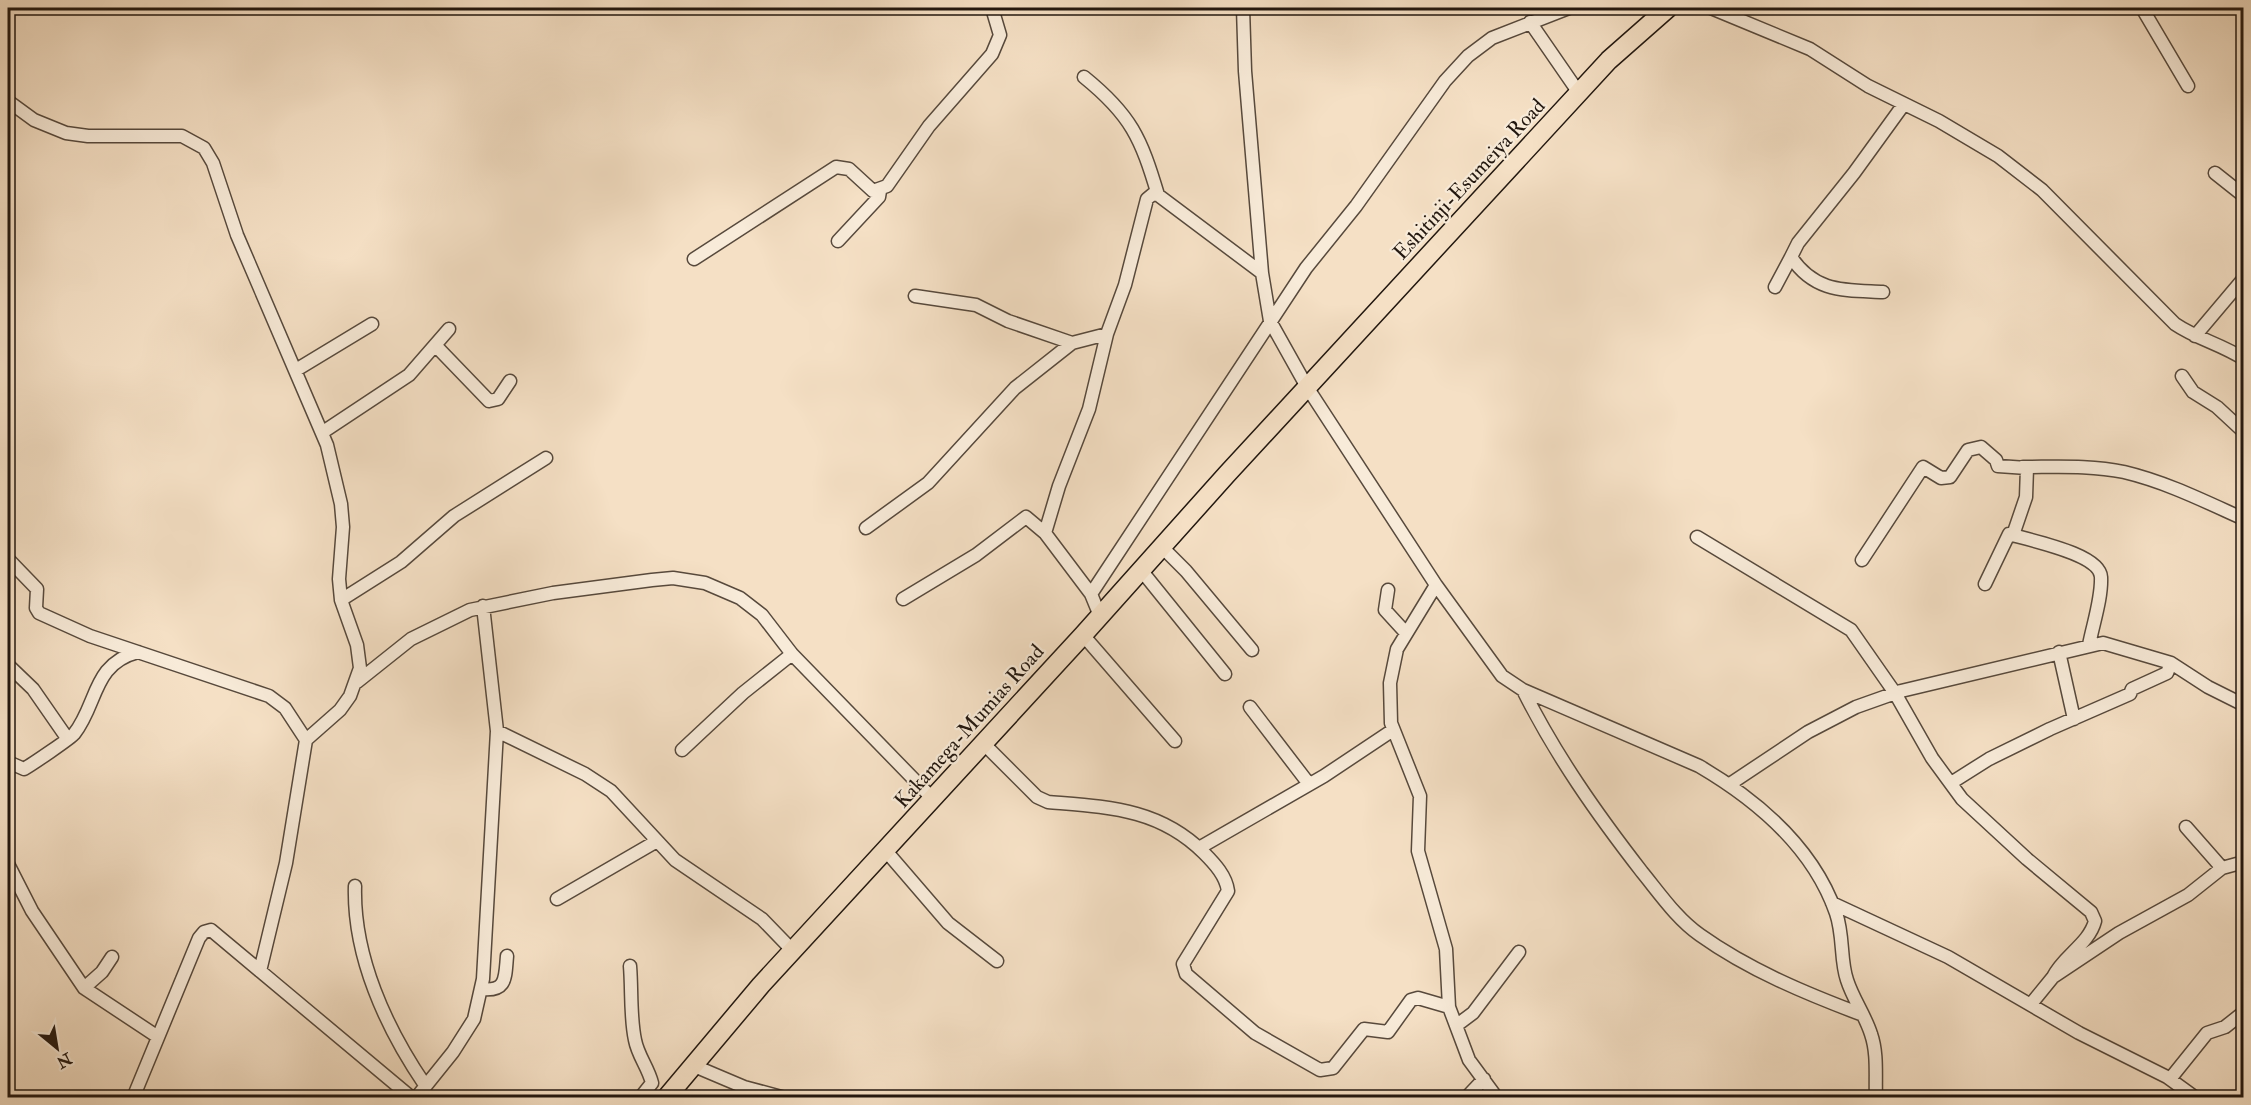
<svg xmlns="http://www.w3.org/2000/svg" width="2251" height="1105" font-family="'IM FELL Double Pica',serif">
  <rect width="100%" height="100%" fill="#f5e0c5"/>
  <filter id="stains"><feTurbulence type="fractalNoise" baseFrequency=".00333" numOctaves="4"/><feColorMatrix values="0 0 0 0 .2 0 0 0 0 .09 0 0 0 0 .02 0 0 0 .5 -.17"/></filter>
  <radialGradient id="worn" r=".72"><stop offset=".6" stop-color="#630" stop-opacity="0"/><stop offset="1" stop-color="#630" stop-opacity=".3"/></radialGradient>
  <g fill="none" stroke-linecap="round" stroke-linejoin="round">
    <defs>
      <path id="minor" d="M 1243,8 L 1245,71 L 1262,273 L 1270,321 L 1307,387 L 1436,585 L 1502,676 L 1523,690 L 1699,766 C 1757,800 1813,847 1836,913 C 1844,936 1840,960 1847,980 C 1853,999 1865,1015 1871,1034 C 1878,1054 1875,1077 1876,1098
        M 1711,8 L 1810,49 L 1868,86 L 1939,121 L 1998,156 L 2042,190 L 2175,324 C 2197,339 2221,344 2244,359
        M 2142,8 L 2188,86
        M 1530,22 L 1579,93
        M 1084,77 C 1131,115 1141,138 1158,195
        M 8,101 L 34,120 L 66,133 L 88,136 L 182,136 L 204,148 L 213,163 L 237,235 L 327,445 L 341,504 L 343,527 L 339,579 L 341,600 L 357,645 L 360,668 L 350,696 L 340,710 L 306,740 L 286,863 L 260,971
        M 2215,173 L 2244,196
        M 838,241 L 879,197 L 880,191
        M 694,259 L 836,167 L 849,169 L 873,191 L 887,186 L 929,126 L 992,54 L 1000,35 L 992,8
        M 1775,287 L 1791,257
        M 1883,292 C 1845,290 1815,293 1791,257 L 1798,243 L 1854,173 L 1904,104
        M 915,296 L 976,305 L 1008,321 L 1072,343
        M 2195,336 L 2244,278
        M 435,345 L 489,401 L 498,399 L 510,381
        M 296,370 L 372,324
        M 2182,376 L 2193,392 L 2217,407 L 2244,432
        M 323,432 L 409,375 L 449,329
        M 2023,467 C 2057,467 2091,465 2124,472 C 2166,482 2204,501 2244,519
        M 866,528 L 928,483 L 1015,388 L 1072,343 L 1107,334
        M 1045,533 L 1091,594
        M 2013,535 C 2032,541 2100,554 2101,577 C 2102,598 2093,624 2089,645
        M 1697,537 L 1851,630 L 1895,693 L 1932,758 L 1962,799 L 2027,859 L 2091,912 L 2095,921 C 2089,944 2063,956 2053,977
        M 1162,547 L 1186,571 L 1252,650
        M 8,559 L 37,589 L 36,608 L 39,613 L 90,636 L 269,696 L 285,708 L 306,740
        M 1862,560 L 1923,467 L 1941,478 L 1950,477 L 1968,450 L 1981,447 L 1996,460 L 1998,466 L 2027,468 L 2026,497 L 2013,535 L 2009,534 L 1985,584
        M 1141,570 L 1225,674
        M 1436,585 L 1397,649 L 1390,683 L 1391,723 L 1420,796 L 1418,851 L 1446,949 L 1449,1007 L 1469,1060 L 1497,1098
        M 1388,590 L 1385,610 L 1406,633
        M 903,599 L 976,555 L 1026,517 L 1045,533 L 1059,486 L 1089,409 L 1107,334 L 1125,285 L 1147,199 L 1153,194 L 1158,195 L 1262,273
        M 341,600 L 401,562 L 454,516 L 546,458
        M 1100,616 L 1091,594 L 1306,268 L 1356,206 L 1445,81 L 1468,56 L 1492,38 L 1569,8
        M 1083,635 L 1175,741
        M 2059,652 L 2074,719
        M 8,665 L 33,689 L 67,738
        M 357,682 L 411,639 L 470,610 L 553,593 L 652,580 L 673,578 L 705,583 L 740,598 L 762,615 L 792,654 L 933,799
        M 1523,690 C 1556,756 1597,814 1642,872 C 1660,894 1677,919 1700,935 C 1749,970 1807,994 1863,1015
        M 1250,707 L 1309,784
        M 497,731 L 585,774 L 611,791 L 675,860 L 762,919 L 793,951
        M 983,743 L 1037,797 L 1048,802 C 1107,807 1159,808 1204,853 C 1215,864 1226,876 1228,891 L 1183,964 L 1186,974 L 1255,1033 L 1320,1070 L 1333,1068 L 1364,1029 L 1388,1032 L 1411,1000 L 1418,998 L 1449,1007
        M 682,750 L 743,693 L 792,654
        M 8,762 L 24,769 C 31,765 71,738 74,734 C 98,704 92,664 138,652
        M 1951,783 L 1989,759 L 2050,729 L 2130,694 L 2132,689 L 2167,673 L 2171,663
        M 1730,784 L 1808,732 L 1856,707 L 1901,691 L 2103,643 L 2171,663 L 2208,687 L 2244,705
        M 2186,827 L 2222,868
        M 1199,848 L 1324,776 L 1393,730
        M 886,851 L 948,923 L 997,961
        M 8,864 L 32,911 L 84,988 L 158,1037
        M 355,886 C 353,956 386,1028 425,1085
        M 557,899 L 657,841
        M 1832,903 L 1948,957 L 2079,1033 L 2167,1077 L 2196,1098
        M 630,966 C 632,990 630,1017 635,1040 C 638,1056 648,1067 652,1083 L 640,1098
        M 84,988 L 102,972 L 112,957
        M 481,989 C 507,992 505,978 507,956
        M 2031,1004 L 2053,977 L 2119,933 L 2188,895 L 2222,868 L 2244,862
        M 1457,1025 L 1473,1013 L 1519,952
        M 692,1065 L 744,1087 L 785,1098
        M 2170,1079 L 2207,1033 L 2225,1027 L 2244,1012
        M 133,1098 L 199,938 L 204,932 L 211,930 L 412,1098
        M 416,1098 L 453,1052 L 474,1019 L 483,979 L 497,731 L 483,606
        M 1466,1098 L 1484,1079
        M 2243,1098 L 2244,1096"/>
      <path id="highway" d="M 666,1098 L 761,985 L 1083,635 L 1227,474 L 1609,60 L 1668,8"/>
    </defs>
    <use href="#minor" stroke="#57493c" stroke-width="15"/>
    <use href="#highway" stroke="#22170f" stroke-width="21"/>
    <use href="#minor" stroke="#f8ebd9" stroke-width="12"/>
    <use href="#highway" stroke="#f5e0c5" stroke-width="18"/>
  </g>
  <g text-anchor="middle" stroke-width="4.5" stroke-linejoin="round" paint-order="stroke">
    <g font-size="21" fill="#22170f" stroke="#f8ebd9">
      <text transform="translate(1469 179) rotate(-47)" y="7">Eshitinji-Esumeiya Road</text>
      <text transform="translate(969 726) rotate(-48)" y="7">Kakamega-Mumias Road</text>
    </g>
  </g>
  <rect width="2251" height="1105" fill="none" stroke="#f5e0c5" stroke-width="30"/>
  <rect x="9" y="9" width="2233" height="1087" fill="none" stroke="#22170f" stroke-width="3"/>
  <rect x="15" y="15" width="2221" height="1075" fill="none" stroke="#22170f" stroke-width="1.5"/>
  <g transform="translate(57 1048) rotate(150)" stroke="#f8ebd9" stroke-width="4.5" paint-order="stroke">
  <path d="M0-4.5L10 22L0 15L-10 22Z" fill="#22170f"/>
  <text y="-9" font-size="16" font-weight="bold" text-anchor="middle" fill="#22170f">N</text>
  </g>
  <rect width="100%" height="100%" filter="url(#stains)"/>
  <rect width="100%" height="100%" fill="url(#worn)"/>
</svg>
